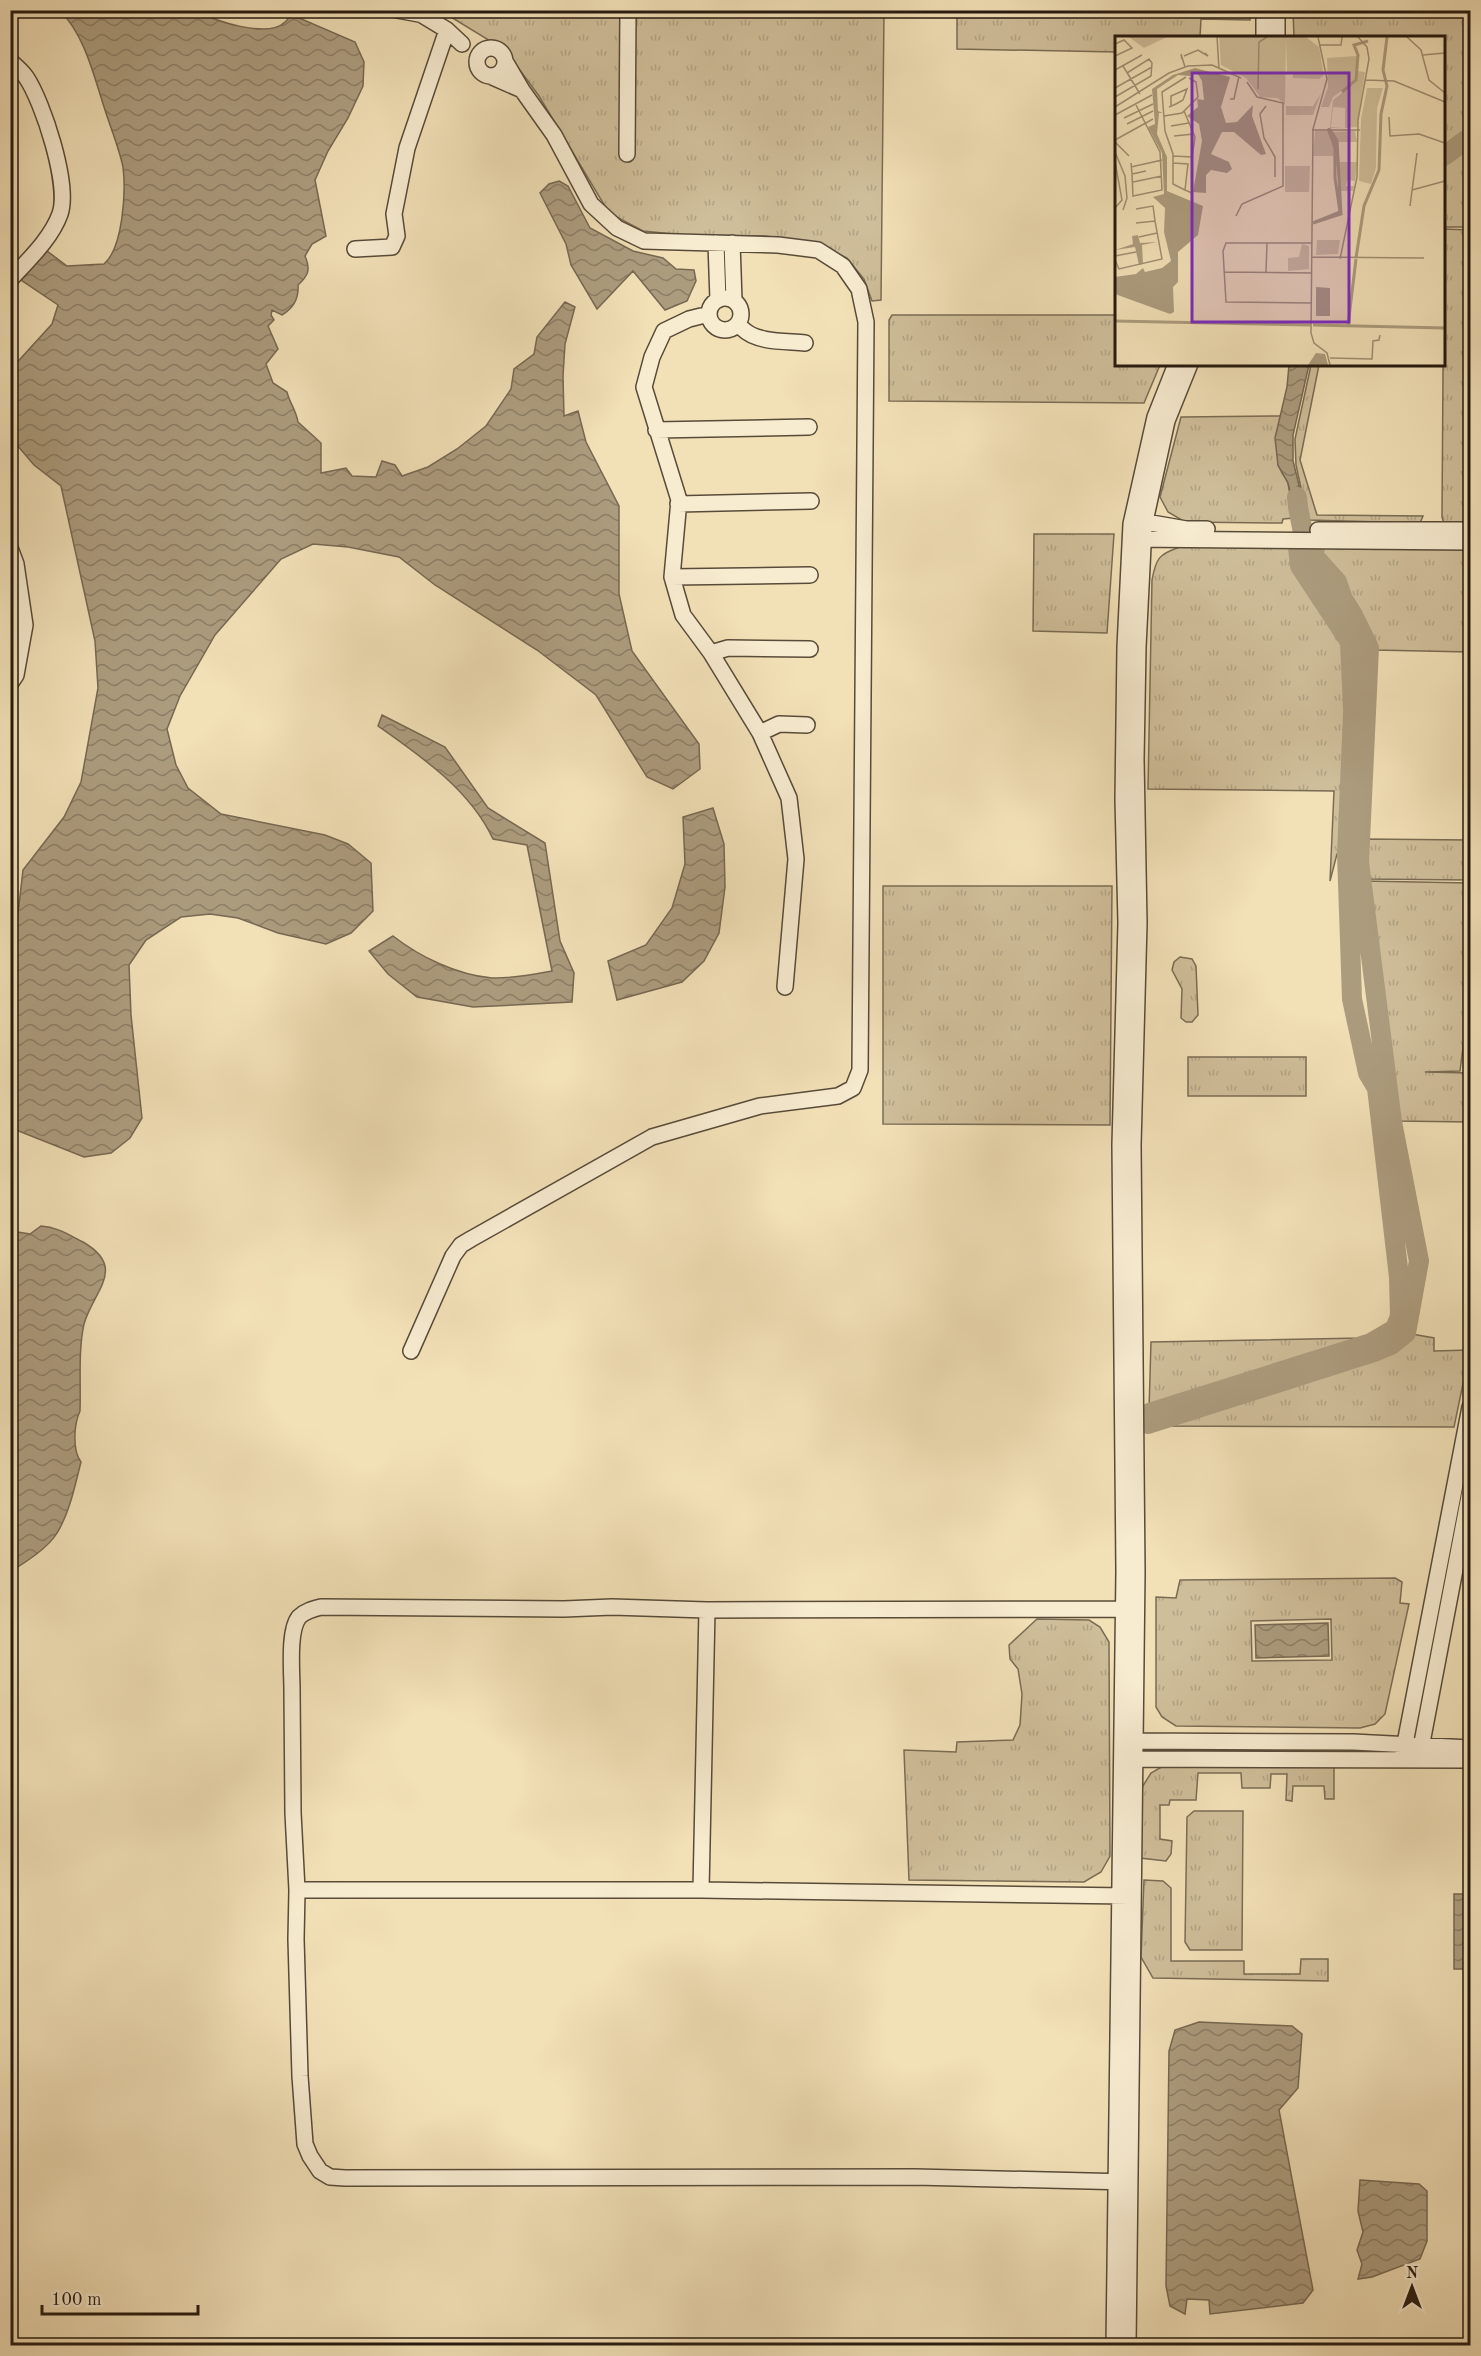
<svg xmlns="http://www.w3.org/2000/svg" width="1481" height="2356" font-family="'Old Standard TT',serif">
  <defs>
    <pattern id="grass-tufts" width="24" height="20" patternUnits="userSpaceOnUse" patternTransform="scale(1.5)"><rect width="24" height="20" fill="#cfbe9a"/><path d="M3 7l-1-3M5 7V3M7 7l1-3M15 17l-1-3M17 17v-4M19 17l1-3" fill="none" stroke="#b2a384"/></pattern>
    <pattern id="water-waves" width="16" height="10" patternUnits="userSpaceOnUse" patternTransform="scale(1.5)"><rect width="16" height="10" fill="#ac9c7e"/><path d="M0 5q4-4 8 0t8 0" fill="none" stroke="#8c7e66"/></pattern>
  </defs>
  <rect width="100%" height="100%" fill="#f2e0b7"/>
  <filter id="stains"><feTurbulence type="fractalNoise" baseFrequency=".00333" numOctaves="4"/><feColorMatrix values="0 0 0 0 .2 0 0 0 0 .09 0 0 0 0 .02 0 0 0 .5 -.17"/></filter>
  <radialGradient id="worn" r=".72"><stop offset=".6" stop-color="#630" stop-opacity="0"/><stop offset="1" stop-color="#630" stop-opacity=".3"/></radialGradient>
  <path fill="url(#grass-tufts)" stroke="#7a6c54" stroke-width="1.5" fill-rule="evenodd" d="M 1100,10 L 1249,11 L 1250,20 L 1201,19 L 1200,37 L 1116,38 L 1116,52 L 957,49 L 957,12 L 901,11 L 1099,13 Z
    M 441,11 L 884,11 L 881,300 L 872,301 L 864,279 L 847,258 L 814,242 L 765,236 L 683,235 L 643,231 L 609,213 L 539,96 L 505,50 Z
    M 1293,11 L 1470,11 L 1470,127 L 1444,146 L 1444,38 L 1294,37 Z
    M 1470,143 L 1470,227 L 1444,227 L 1444,166 L 1456,152 Z
    M 1444,229 L 1470,230 L 1470,524 L 1444,524 L 1442,517 Z
    M 892,315 L 1116,315 L 1116,364 L 1160,365 L 1144,403 L 889,401 L 889,320 Z
    M 1311,365 L 1319,365 L 1300,460 L 1317,515 L 1423,516 L 1420,523 L 1308,520 L 1296,465 L 1295,439 Z
    M 1281,416 L 1278,465 L 1288,483 L 1294,518 L 1283,519 L 1282,523 L 1185,522 L 1168,512 L 1160,497 L 1181,417 Z
    M 1034,534 L 1114,534 L 1107,633 L 1033,631 Z
    M 1180,547 L 1298,547 L 1300,566 L 1350,642 L 1347,848 L 1337,854 L 1330,881 L 1334,791 L 1148,789 L 1152,580 C 1156,558 1159,554 1180,547 Z
    M 1317,547 L 1470,548 L 1470,652 L 1374,650 L 1362,634 L 1353,615 L 1343,599 L 1337,582 L 1314,555 Z
    M 1363,839 L 1470,840 L 1470,880 L 1363,879 Z
    M 1363,881 L 1470,883 L 1470,1016 L 1467,1016 L 1460,1071 L 1425,1072 L 1470,1073 L 1470,1122 L 1395,1121 Z
    M 883,886 L 1112,886 L 1110,1125 L 883,1124 Z
    M 1180,957 L 1192,959 L 1196,966 L 1198,1015 L 1192,1022 L 1186,1022 L 1181,1018 L 1182,989 L 1172,970 L 1174,962 Z
    M 1188,1057 L 1306,1057 L 1306,1096 L 1188,1096 Z
    M 1400,1316 L 1395,1329 L 1374,1343 L 1149,1410 L 1151,1342 L 1362,1338 L 1387,1331 Z
    M 1406,1333 L 1434,1338 L 1434,1351 L 1470,1350 L 1454,1427 L 1150,1426 L 1370,1353 L 1391,1345 Z
    M 1395,1578 L 1402,1582 L 1400,1603 L 1409,1604 L 1385,1714 L 1375,1724 L 1360,1728 L 1176,1726 L 1162,1717 L 1156,1707 L 1156,1597 L 1176,1598 L 1180,1580 ZM 1331,1619 L 1332,1660 L 1252,1661 L 1251,1621 Z
    M 1037,1619 L 1089,1620 L 1100,1627 L 1109,1642 L 1110,1856 L 1101,1872 L 1084,1882 L 909,1880 L 904,1750 L 956,1752 L 957,1742 L 1013,1740 L 1020,1725 L 1022,1694 L 1018,1669 L 1010,1659 L 1009,1645 Z
    M 1165,1765 L 1334,1766 L 1334,1799 L 1325,1799 L 1324,1786 L 1293,1786 L 1292,1801 L 1286,1800 L 1287,1774 L 1271,1774 L 1270,1788 L 1242,1788 L 1241,1773 L 1198,1773 L 1196,1800 L 1170,1800 L 1169,1805 L 1160,1805 L 1160,1839 L 1172,1841 L 1171,1854 L 1166,1861 L 1140,1858 L 1141,1789 L 1151,1773 Z
    M 1194,1811 L 1243,1811 L 1242,1950 L 1190,1950 L 1185,1942 L 1187,1817 Z
    M 1144,1880 L 1163,1881 L 1171,1888 L 1171,1961 L 1244,1961 L 1244,1974 L 1300,1974 L 1301,1959 L 1328,1959 L 1328,1981 L 1153,1978 L 1141,1957 Z"/>
  <path fill="url(#water-waves)" stroke="#766852" stroke-width="1.5" d="M 60,11 L 197,11 C 215,21 268,39 285,22 C 288,20 289,17 290,14 L 355,42 L 364,62 L 363,86 L 348,118 L 328,151 L 315,180 L 326,236 L 312,244 L 305,256 C 311,270 308,276 298,285 C 299,298 294,308 282,315 L 272,310 L 271,315 L 274,320 L 268,326 L 278,349 L 266,364 L 273,383 L 287,392 C 290,404 296,410 298,422 L 321,443 L 321,473 L 346,468 L 352,476 L 376,477 L 382,461 L 395,465 L 402,476 L 428,467 L 457,449 L 486,426 L 511,389 L 514,369 L 534,354 L 537,337 L 565,302 L 575,307 L 565,344 L 563,376 L 564,416 L 578,411 L 586,442 L 619,506 L 619,594 L 632,651 L 699,744 L 700,769 L 673,789 L 647,777 L 596,695 L 537,650 L 435,585 L 399,557 L 348,547 L 313,544 L 281,559 L 215,635 L 180,696 L 167,729 L 176,765 L 188,788 L 221,814 L 325,835 L 348,844 L 371,863 L 373,911 L 351,933 L 326,944 L 278,933 L 238,918 L 210,914 L 181,917 L 146,940 L 129,965 L 131,1015 L 142,1118 L 130,1138 L 111,1153 L 84,1157 L 11,1128 L 10,982 L 23,870 L 64,817 L 81,782 L 98,688 L 95,641 L 61,486 L 34,465 L 11,438 L 11,369 L 52,324 L 58,305 L 21,280 L 47,251 L 67,266 L 104,264 C 123,248 126,192 123,167 C 119,148 111,129 105,110 C 94,77 85,35 60,11 Z
    M 559,181 L 568,186 L 590,228 L 633,251 L 663,258 L 676,269 L 694,270 L 696,281 L 687,301 L 665,310 L 633,271 L 597,309 L 571,265 L 566,244 L 540,193 L 549,184 Z
    M 1289,365 L 1309,365 L 1293,435 L 1293,461 L 1308,521 L 1293,521 L 1293,504 L 1288,483 L 1278,465 L 1275,438 L 1287,387 Z
    M 382,715 L 445,747 L 488,808 L 545,843 L 560,941 L 574,973 L 572,1002 L 473,1007 L 417,997 L 388,974 L 369,951 L 393,936 C 420,957 457,975 492,978 C 508,979 536,974 552,971 L 527,845 L 493,839 C 470,790 422,757 378,726 Z
    M 713,808 L 724,844 L 725,887 L 719,933 L 704,961 L 682,982 L 617,1000 L 608,961 L 646,945 L 672,908 L 685,864 L 683,817 Z
    M 41,1226 C 57,1227 69,1235 83,1242 C 128,1268 93,1291 84,1324 C 78,1351 81,1383 80,1411 C 74,1424 72,1450 81,1462 C 75,1485 70,1512 57,1533 C 49,1547 25,1563 11,1571 L 11,1231 L 30,1234 Z
    M 1328,1623 L 1329,1656 L 1256,1658 L 1255,1625 Z
    M 1454,1894 L 1470,1894 L 1470,1969 L 1454,1969 Z
    M 1199,2022 L 1292,2026 L 1302,2034 L 1298,2088 L 1279,2110 L 1313,2290 L 1303,2303 L 1210,2314 L 1209,2300 L 1187,2299 L 1185,2314 L 1170,2306 L 1166,2286 L 1169,2051 L 1175,2030 Z
    M 1360,2180 L 1419,2184 L 1427,2191 L 1427,2241 L 1420,2259 L 1372,2277 L 1358,2279 L 1362,2264 L 1357,2250 L 1363,2232 L 1358,2211 Z"/>
  <g fill="none" stroke-linecap="round" stroke-linejoin="round">
    <path stroke="#ac9c7e" stroke-width="20" d="M 1444,156 L 1470,137
      M 1297,497 L 1298,507 L 1310,568 L 1356,644 L 1347,854 L 1352,999 L 1368,1073 L 1377,1088 L 1399,1277 L 1400,1316 L 1395,1329 L 1371,1343 L 1149,1413 L 1148,1424 L 1374,1352 L 1391,1345 L 1406,1333 L 1419,1261 L 1392,1122 L 1359,862 L 1369,648 L 1353,615 L 1343,599 L 1337,582 L 1312,554 L 1315,548 L 1298,547 L 1300,566 L 1350,642 L 1353,709"/>
    <defs>
      <path id="minor" d="M 397,10 L 419,14
        M 414,10 L 447,30 L 462,44
        M 1264,38 L 1264,10
        M 1277,38 L 1277,10
        M477 62a14 14 0 1 1 28 0a14 14 0 1 1-28 0Z
        M 10,61 C 16,66 22,71 26,77 C 43,102 70,185 60,214 C 51,239 28,260 10,280
        M 490,76 L 522,90 L 505,61
        M 627,154 L 628,10
        M 716,243 L 718,300
        M 732,243 L 734,301
        M 355,249 L 392,247 L 397,236 L 394,214 L 407,148 L 447,30
        M709 314a16 16 0 1 1 32 0a16 16 0 1 1-32 0Z
        M 701,316 L 689,319 L 664,331 L 652,357 L 644,387 L 679,500 L 672,577 L 683,615 L 711,653 L 760,733 L 789,798 L 796,859 L 785,987
        M 743,329 C 757,343 787,341 805,343
        M 656,430 L 809,427
        M 678,504 L 811,501
        M 1135,520 L 1186,529 L 1207,529
        M 1318,530 L 1470,530
        M 1134,539 L 1470,542
        M 10,548 L 16,564 L 25,625 L 16,675 L 10,684
        M 672,577 L 810,575
        M 711,653 L 728,648 L 810,649
        M 760,733 L 779,724 L 807,725
        M 411,1351 L 453,1256 L 461,1245 L 471,1239 L 652,1137 L 760,1106 L 838,1096 L 853,1088 L 860,1070 L 866,322 L 859,289 L 843,266 L 818,250 L 778,245 L 644,241 L 617,228 L 591,204 L 554,135 L 522,90
        M 1126,1741 L 1353,1742 L 1470,1748
        M 1420,1753 L 1470,1491
        M 1124,1759 L 1470,1760
        M 1402,1759 L 1470,1407
        M 297,1890 L 701,1890 L 1128,1896
        M 701,1890 L 707,1610
        M 1130,2182 L 915,2177 L 345,2178 L 330,2177 L 320,2171 L 310,2156 L 305,2144 L 300,2076 L 296,1939 L 297,1890 L 293,1813 L 292,1690 C 292,1672 288,1631 299,1617 C 305,1611 313,1609 321,1607 L 564,1609 L 612,1607 L 707,1610 L 1136,1609
        M 1114,2346 L 1124,1571 L 1120,1145 L 1126,923 L 1123,799 L 1125,647 L 1131,524 L 1155,417 L 1176,364
        M 1128,2346 L 1137,1572 L 1133,1145 L 1139,923 L 1136,759 L 1138,647 L 1144,526 L 1167,421 L 1190,364"/>
    </defs>
    <use href="#minor" stroke="#584b39" stroke-width="18"/>
    <use href="#minor" stroke="#f7ebd0" stroke-width="15"/>
  </g>
  <g transform="translate(1115 36)">
    <rect width="330" height="330" fill="#f2e0b7"/>
    <path d="M 14,1 L 52,1 L 29,12 ZM 104,1 L 191,1 L 204,11 L 209,39 L 204,43 L 178,42 L 178,38 L 172,38 L 171,3 L 170,69 L 163,62 L 145,61 L 131,42 L 106,29 ZM 242,20 L 240,45 L 218,61 L 214,71 L 206,71 L 213,51 L 212,22 ZM 241,35 L 250,36 L 242,91 L 230,92 L 230,72 L 218,71 L 216,91 L 227,91 L 215,92 L 218,64 L 240,47 ZM 252,52 L 268,52 L 262,72 L 261,132 L 256,148 L 244,145 L 246,83 ZM 206,57 L 198,79 L 171,79 L 171,70 L 198,70 ZM 200,95 L 214,95 L 220,105 L 218,130 L 218,120 L 198,120 ZM 240,95 L 242,106 L 222,106 L 216,96 ZM 221,126 L 242,126 L 240,145 L 232,144 L 231,150 L 239,150 L 238,155 L 224,155 ZM 170,130 L 195,130 L 194,156 L 170,156 ZM 202,204 L 225,204 L 223,218 L 201,219 ZM 187,208 L 194,210 L 194,233 L 173,235 L 173,222 L 184,221 Z" fill="#cfbe9a"/>
    <path d="M 80,32 L 115,41 L 106,71 L 111,87 L 122,86 L 138,69 L 137,80 L 151,118 L 146,119 L 119,96 L 107,96 L 96,118 L 114,126 L 117,133 L 112,137 L 96,134 L 91,139 L 91,157 L 78,156 L 87,105 L 84,88 L 72,80 L 83,71 L 82,63 L 89,64 L 87,45 L 83,38 L 76,36 L 75,40 L 63,39 L 42,53 L 43,75 L 48,77 L 44,77 L 42,98 L 52,121 L 52,155 L 88,170 L 83,199 L 63,216 L 63,246 L 58,251 L 59,276 L 55,278 L 0,258 L 0,241 L 21,238 L 28,232 L 30,236 L 47,232 L 56,225 L 49,196 L 50,172 L 38,161 L 49,158 L 47,117 L 33,91 L 40,88 L 37,53 L 58,39 ZM 23,199 L 25,207 L 42,206 L 27,209 L 28,228 L 24,229 L 20,211 L 0,214 L 18,208 L 17,200 ZM 201,251 L 215,252 L 215,280 L 201,280 ZM 201,317 L 210,318 L 213,329 L 193,329 Z" fill="#ac9c7e"/>
    <path fill="none" stroke="#ac9c7e" stroke-width="3" d="M 227,56 L 241,44 L 243,19 L 239,9 L 253,5M 214,92 L 215,97 L 220,105 L 220,142 L 225,176 L 198,187 L 226,178 L 222,105 L 216,95 L 214,95 L 220,112M 241,222 L 249,170 L 264,134 L 266,78 L 272,50 L 268,34 L 272,1M 0,285 L 196,289M 198,289 L 330,292M 233,290 L 241,223"/>
    <path fill="none" stroke="#a09074" stroke-width="1.5" d="M 102,1 L 104,33M 203,1 L 212,43 L 198,93 L 196,297 L 199,307 L 212,317 L 215,329M 292,1 L 306,14 L 314,44 L 330,57M 0,8 L 9,4 L 17,12 L 0,20M 205,9 L 226,9 L 227,1M 308,19 L 330,17M 69,20 L 83,14 L 93,20 L 90,17M 67,23 L 66,18 L 70,31M 8,30 L 25,58M 0,34 L 27,19M 250,44 L 279,45 L 330,66M 0,52 L 37,31M 143,53 L 144,6 L 152,1M 0,61 L 36,40 L 37,27 L 34,23 L 12,37M 115,63 L 119,63 L 124,40M 151,70 L 145,78 L 149,102 L 160,121 L 160,141M 0,71 L 54,37 L 73,30 L 97,29 L 126,42M 54,71 L 61,68 L 68,64 L 72,53 L 56,60 L 56,70M 0,79 L 37,59M 49,80 L 67,77 L 83,61 L 81,46 L 74,42M 274,81 L 275,100 L 304,98 L 330,107M 9,82 L 38,68M 12,88 L 38,75M 56,90 L 74,87M 197,94 L 245,94M 59,100 L 79,98M 0,104 L 38,83M 0,106 L 14,120M 0,116 L 10,140 L 12,162 L 8,174M 58,120 L 77,121 L 80,101 L 69,75M 0,126 L 7,164 L 0,172M 16,127 L 17,138 L 31,135M 58,127 L 73,128 L 70,154 L 77,157M 16,131 L 47,124M 17,138 L 18,160 L 47,154 L 45,116 L 21,69M 18,146 L 47,140M 70,154 L 58,148 L 58,118 L 50,95 L 47,56 L 71,41M 297,154 L 330,145M 295,170 L 302,117M 21,173 L 38,170 L 40,185M 121,180 L 127,168 L 168,150 L 168,67 L 142,61 L 132,46M 24,201 L 42,197M 0,220 L 21,216M 196,221 L 309,222M 225,223 L 242,141 L 243,84 L 254,23 L 252,11 L 243,1M 0,224 L 4,233 L 47,223 L 40,185 L 21,187M 109,236 L 197,237M 151,236 L 152,207M 196,267 L 111,266 L 108,215 L 111,207 L 197,207M 215,322 L 257,323 L 258,305 L 264,304 L 265,299"/>
    <path fill="#7b2cbf" fill-opacity="0.15" stroke="#7b2cbf" stroke-width="3" d="M 77,37 L 234,37 L 234,286 L 77,286 Z"/>
    <rect width="330" height="330" fill="none" stroke="#25190f" stroke-width="3"/>
  </g>
  <rect width="1481" height="2356" fill="none" stroke="#f2e0b7" stroke-width="36"/>
  <rect x="12" y="12" width="1457" height="2332" fill="none" stroke="#25190f" stroke-width="3"/>
  <rect x="18" y="18" width="1445" height="2320" fill="none" stroke="#25190f" stroke-width="1.5"/>
  <g transform="translate(1412 2287)" stroke="#f7ebd0" stroke-width="4.5" paint-order="stroke">
  <path d="M0-4.5L10 22L0 15L-10 22Z" fill="#25190f"/>
  <text y="-9" font-size="16" font-weight="bold" text-anchor="middle" fill="#25190f">N</text>
  </g>
  <path d="M42 2305v9h156v-9" fill="none" stroke="#25190f" stroke-width="3"/>
  <text x="51" y="2305" font-size="18" fill="#25190f" stroke="#f7ebd0" stroke-width="4.5" paint-order="stroke">100 m</text>
  <rect width="100%" height="100%" filter="url(#stains)"/>
  <rect width="100%" height="100%" fill="url(#worn)"/>
</svg>
